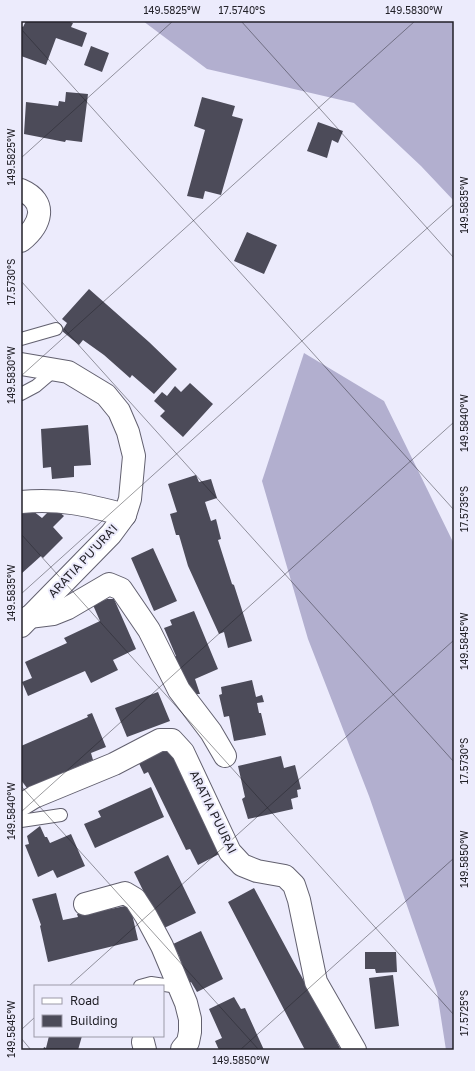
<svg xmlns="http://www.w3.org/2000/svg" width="475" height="1071" font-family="'Golos Text',sans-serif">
  <rect width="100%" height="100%" fill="#ecebfc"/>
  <path fill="#b2afcf" d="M 143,21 L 454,21 L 454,201 L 421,166 L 354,103 L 207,69 Z
    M 304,353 L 384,401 L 454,544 L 454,1050 L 446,1050 L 437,992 L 369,796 L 308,639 L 262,481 Z"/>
  <path fill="#4c4b59" d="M 26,21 L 67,21 L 73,23 L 71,27 L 87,33 L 82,47 L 56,38 L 46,65 L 21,56 L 21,26 L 23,27 Z
    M 91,46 L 109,53 L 102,72 L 84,65 Z
    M 66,92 L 88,94 L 82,142 L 66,140 L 65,142 L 24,134 L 26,102 L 58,106 L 59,101 L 65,102 Z
    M 202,97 L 235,106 L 232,116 L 243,119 L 221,195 L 205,191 L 203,199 L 187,196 L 205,130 L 194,126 Z
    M 318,122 L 343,131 L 338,143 L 332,140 L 327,158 L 307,151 Z
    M 247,232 L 277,245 L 264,274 L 234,261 Z
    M 89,289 L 149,342 L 177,369 L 154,394 L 132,375 L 130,378 L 104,355 L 83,340 L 79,345 L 62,331 L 67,323 L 62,319 Z
    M 190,383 L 213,404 L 183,437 L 160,416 L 165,411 L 154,401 L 162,392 L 167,396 L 175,386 L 181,392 Z
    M 88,425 L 91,465 L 74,466 L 74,477 L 52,479 L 51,467 L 43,468 L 41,429 Z
    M 196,475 L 199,482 L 211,479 L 217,498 L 205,502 L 211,521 L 216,519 L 221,539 L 218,540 L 232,584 L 234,585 L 252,641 L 228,648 L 224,632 L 219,634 L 188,566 L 179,535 L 176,535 L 170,514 L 177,512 L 168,484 Z
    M 24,506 L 31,513 L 33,511 L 42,518 L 53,507 L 64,516 L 53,527 L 63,538 L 43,558 L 41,556 L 21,574 L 21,508 Z
    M 153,548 L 177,601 L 154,611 L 131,558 Z
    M 107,599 L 114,599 L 136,649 L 113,660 L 118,670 L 91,683 L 85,671 L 28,696 L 22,682 L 32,678 L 25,662 L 67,643 L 64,638 L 100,621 L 93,605 Z
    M 194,611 L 218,669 L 195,679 L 200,694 L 190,694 L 170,659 L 176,656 L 164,628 L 172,625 L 170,620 Z
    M 252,680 L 256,697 L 262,695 L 264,702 L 257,703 L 259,713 L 261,713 L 266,735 L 234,741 L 229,716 L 224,717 L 219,695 L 222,694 L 221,687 Z
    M 158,692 L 170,721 L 127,737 L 115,708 Z
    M 92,713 L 106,747 L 91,753 L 93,760 L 27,788 L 21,780 L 21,746 L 88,717 L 87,715 Z
    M 168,745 L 223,852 L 198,865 L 190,849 L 186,850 L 148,772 L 144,774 L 137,759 Z
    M 281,756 L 284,768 L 295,765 L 301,789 L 297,790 L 298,797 L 291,799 L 293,809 L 248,819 L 242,799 L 245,797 L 238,766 Z
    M 151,787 L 164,817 L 95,848 L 84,824 L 101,817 L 98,811 Z
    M 40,826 L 45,837 L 47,837 L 50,843 L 71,834 L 85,866 L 57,878 L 53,870 L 38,877 L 25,845 L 29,844 L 27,836 Z
    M 168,855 L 196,913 L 162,929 L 134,872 Z
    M 254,888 L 341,1050 L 305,1050 L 228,902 Z
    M 56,893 L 63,920 L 78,917 L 77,914 L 86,912 L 86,914 L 130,905 L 138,940 L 48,962 L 40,926 L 41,925 L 32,899 Z
    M 201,931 L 223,979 L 197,992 L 191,982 L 185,986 L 173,962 L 180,958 L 173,944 Z
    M 365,952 L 396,952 L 397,972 L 376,973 L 375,969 L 365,969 Z
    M 393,975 L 399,1026 L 375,1029 L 369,978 Z
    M 234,997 L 241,1009 L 245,1008 L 264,1050 L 219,1050 L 215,1041 L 222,1038 L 209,1009 Z
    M 49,1036 L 82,1036 L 78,1050 L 43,1050 L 44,1047 L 46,1048 Z"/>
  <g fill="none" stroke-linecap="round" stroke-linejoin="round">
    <defs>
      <path id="service" d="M 21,339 L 56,329
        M 21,394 L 36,386 L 56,369
        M 21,821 L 61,815
        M 140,986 L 151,983 L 178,987"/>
      <path id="minor" d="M 21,190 C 49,202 41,225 21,241
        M 21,502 C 59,498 88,505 125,515
        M 29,617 L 53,614 L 68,608 L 109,584 L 121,589 L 149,630 L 179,690 L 211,732 L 225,756
        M 21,805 L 34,797 L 114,764 L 160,740 L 172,740 L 183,752 L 230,852 L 242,865 L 257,871 L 285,876 L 294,885 L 299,900 L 316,982 L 355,1050
        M 85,904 L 125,893 L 135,899 L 146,916 L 162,946 L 186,1003 L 190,1019 L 190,1032 L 188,1042 L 182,1049
        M 143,1042 L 145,1050"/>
      <path id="secondary" d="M 21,364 L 68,372 L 106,395 L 119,411 L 128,432 L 134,456 L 130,499 L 125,515 L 111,534 L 21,626"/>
    </defs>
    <use href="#service" stroke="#62606f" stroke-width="14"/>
    <use href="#minor" stroke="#62606f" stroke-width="24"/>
    <use href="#secondary" stroke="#62606f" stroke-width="24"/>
    <use href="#service" stroke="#fff" stroke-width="12"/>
    <use href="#minor" stroke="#fff" stroke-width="22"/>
    <use href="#secondary" stroke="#fff" stroke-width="22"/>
  </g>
  <path fill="none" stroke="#222128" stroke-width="1" stroke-opacity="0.45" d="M 241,21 L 454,258M 21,29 L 454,510M 21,158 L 173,21M 21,281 L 454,762M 21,376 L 415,21M 21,534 L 454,1015M 21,594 L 454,204M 21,786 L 259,1050M 21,812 L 454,422M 69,986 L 454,640M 21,1030 L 35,1017M 21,1038 L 31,1050M 240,1050 L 454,858"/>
  <g text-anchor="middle" stroke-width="4" stroke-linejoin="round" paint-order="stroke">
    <g font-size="12" fill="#222128" stroke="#ecebfc">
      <text transform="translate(83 561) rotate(-47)" y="4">ARATIA PU'URA'I</text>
      <text transform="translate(213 812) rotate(64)" y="4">ARATIA PUURAI</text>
    </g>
  </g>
  <rect width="475" height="1071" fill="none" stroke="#ecebfc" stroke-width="44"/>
  <rect x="34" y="985" width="130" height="52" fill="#ecebfc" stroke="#9b9aa7"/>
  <rect x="42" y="998" width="20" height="6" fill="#ffffff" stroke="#9b9aa7"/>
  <text x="70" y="1005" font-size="12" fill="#222128">Road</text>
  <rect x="42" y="1015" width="20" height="12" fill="#4c4b59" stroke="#9b9aa7"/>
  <text x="70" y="1025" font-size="12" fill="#222128">Building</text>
  <rect x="22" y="22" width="431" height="1027" fill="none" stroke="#222128" stroke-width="1.5"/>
  <g font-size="10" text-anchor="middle" fill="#222128">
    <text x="172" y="14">149.5825°W</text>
    <text x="242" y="14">17.5740°S</text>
    <text x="414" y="14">149.5830°W</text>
    <text transform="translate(11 157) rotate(-90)" y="4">149.5825°W</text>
    <text transform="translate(464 205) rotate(-90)" y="4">149.5835°W</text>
    <text transform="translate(11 282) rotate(-90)" y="4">17.5730°S</text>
    <text transform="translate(11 375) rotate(-90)" y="4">149.5830°W</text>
    <text transform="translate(464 423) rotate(-90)" y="4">149.5840°W</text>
    <text transform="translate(464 509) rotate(-90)" y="4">17.5735°S</text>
    <text transform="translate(11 593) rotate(-90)" y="4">149.5835°W</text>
    <text transform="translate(464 641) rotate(-90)" y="4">149.5845°W</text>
    <text transform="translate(464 761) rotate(-90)" y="4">17.5730°S</text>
    <text transform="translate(11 811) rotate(-90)" y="4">149.5840°W</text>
    <text transform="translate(464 859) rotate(-90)" y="4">149.5850°W</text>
    <text transform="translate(464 1013) rotate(-90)" y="4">17.5725°S</text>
    <text transform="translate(11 1029) rotate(-90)" y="4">149.5845°W</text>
    <text x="241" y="1064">149.5850°W</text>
  </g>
</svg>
